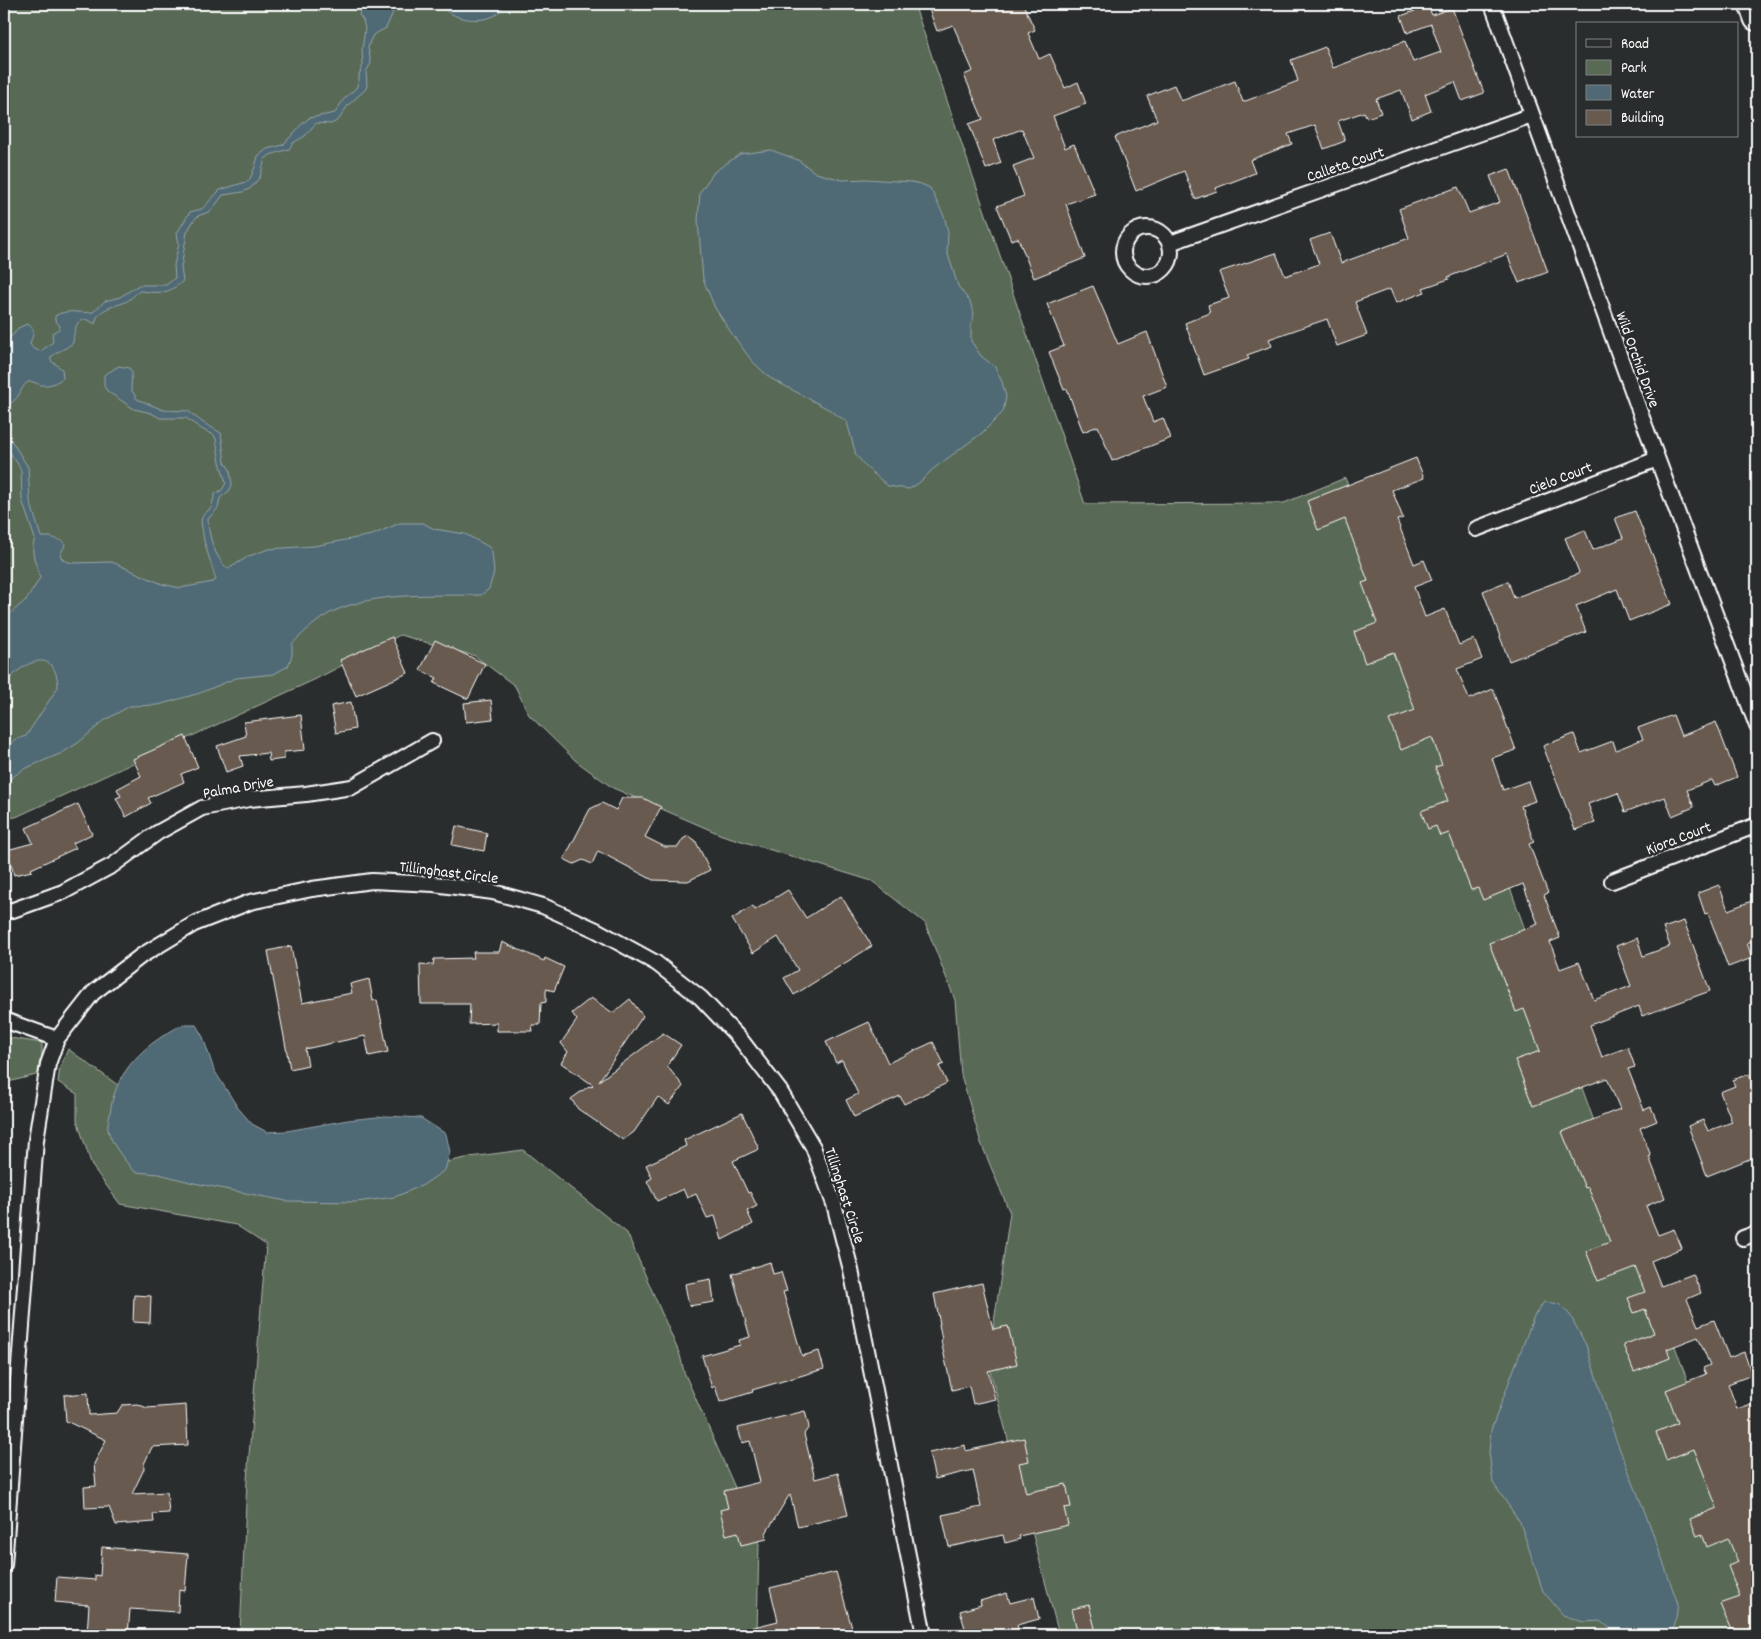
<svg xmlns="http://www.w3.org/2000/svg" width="1761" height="1639" font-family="Dekko,sans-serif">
  <rect width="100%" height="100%" fill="#2a2d2e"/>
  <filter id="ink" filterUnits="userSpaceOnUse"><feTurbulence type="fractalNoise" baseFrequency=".02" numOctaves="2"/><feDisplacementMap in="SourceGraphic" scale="10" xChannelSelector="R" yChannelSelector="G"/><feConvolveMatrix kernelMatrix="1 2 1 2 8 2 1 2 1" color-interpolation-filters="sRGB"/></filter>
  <g filter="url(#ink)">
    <path fill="#596a54" stroke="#acb4aa" d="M 4,4 L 914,4 L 1085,504 L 1284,503 L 1345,478 L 1473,785 L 1757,1574 L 1757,1635 L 1059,1635 L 988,1363 L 1010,1213 L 981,1143 L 961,1075 L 955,1000 L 925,923 L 872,881 L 722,835 L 613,788 L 576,761 L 529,715 L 515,686 L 475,656 L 400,635 L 316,679 L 16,817 L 4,818 Z
      M 4,1037 L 42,1043 L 42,1062 L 40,1074 L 4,1083 Z
      M 68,1049 L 122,1088 L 115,1123 L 403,1172 L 470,1157 L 523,1150 L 627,1233 L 680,1355 L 684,1372 L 759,1542 L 757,1635 L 240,1635 L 247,1480 L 266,1245 L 236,1225 L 120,1204 L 92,1166 L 77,1120 L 77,1094 L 58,1082 L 60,1067 Z"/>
    <path fill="#506975" stroke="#96a5ac" d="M 362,4 L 399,4 L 395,8 L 386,28 L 373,35 L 370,41 L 368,48 L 371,63 L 366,72 L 367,86 L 365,90 L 348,105 L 340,118 L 335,122 L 331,124 L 316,123 L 305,136 L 293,143 L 289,149 L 270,155 L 265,159 L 260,177 L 251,188 L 243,192 L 223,195 L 211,211 L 198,216 L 194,220 L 187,232 L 181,268 L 183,281 C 167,295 160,293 140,291 C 134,294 130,301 123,303 C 112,307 97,309 95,324 C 78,311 74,328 73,343 C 66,349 57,351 51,357 L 51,361 L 62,369 L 63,378 C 56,383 50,386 41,385 C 37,384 33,381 29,382 C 20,384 22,401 4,406 L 4,341 L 14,334 L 18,328 L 27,324 C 37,329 33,335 30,343 C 32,349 35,350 41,351 L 53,342 L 52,333 L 59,329 L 60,326 L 55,320 L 55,316 C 67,308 80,314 93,312 L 105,301 L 120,297 L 139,285 L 166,285 L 175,278 L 174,265 L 179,244 L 177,233 L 190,212 L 202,209 L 220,190 L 249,181 L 255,167 L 258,156 L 267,149 L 283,145 L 301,125 L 309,118 L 335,113 L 344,99 L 356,88 L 359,81 L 359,75 L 363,65 L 362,50 L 365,29 L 363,20 L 359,15 Z
      M 436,4 L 504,4 C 499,22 471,22 456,16 C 449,13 442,8 436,4 Z
      M 771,150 L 798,160 L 816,173 L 842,180 L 866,179 L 911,182 L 921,184 L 930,188 L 944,216 L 948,232 L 947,251 L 958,286 L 970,302 L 974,313 L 971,326 L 971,341 L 981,356 L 995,367 L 1002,382 L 1006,397 L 1003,412 L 982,433 L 933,469 L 919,483 L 909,489 L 888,486 L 867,468 L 856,455 L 847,422 L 830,410 L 770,378 L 752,361 L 732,334 L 715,308 L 703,279 L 698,221 L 700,192 L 714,172 L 740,154 Z
      M 119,366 L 129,368 L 132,372 L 131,389 L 137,399 L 163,410 L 188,411 L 202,422 L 221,433 L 225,462 L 230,470 L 232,485 L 229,491 L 220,498 L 218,508 L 208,519 C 208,535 215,558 228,569 L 249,556 L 269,549 L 314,546 L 372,535 L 400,523 L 423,523 L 434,529 L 465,534 L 489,547 L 492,552 L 494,572 L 489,589 L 481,595 C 433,596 377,591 332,612 C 317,620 304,632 292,644 L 292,655 L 288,666 L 274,674 L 236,678 L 200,693 L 158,705 L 130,706 L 105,720 L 78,743 L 62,753 L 24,769 L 4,783 L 4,751 L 10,746 L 14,740 L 26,736 L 58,687 C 56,643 20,663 4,686 L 4,619 L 27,599 L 40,578 C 37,566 29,551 35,539 L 22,500 L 21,471 L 18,464 L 4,444 L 4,429 L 28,467 L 30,501 L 41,537 L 50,537 L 63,541 L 65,545 L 60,555 L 63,560 L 72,563 L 112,562 L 162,584 L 180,588 L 213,582 L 216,580 L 204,541 L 201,521 L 203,515 L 211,508 L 215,494 L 222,490 L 226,483 L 220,462 L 216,439 L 214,435 L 203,430 L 186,418 L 160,418 L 151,413 L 134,409 L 107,391 L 104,386 L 104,375 Z
      M 182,1025 L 196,1025 L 203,1037 L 214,1070 L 238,1108 L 252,1124 L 267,1132 L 287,1131 L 348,1120 L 387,1116 L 421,1118 L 446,1134 L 450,1152 L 445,1170 L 423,1185 L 395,1197 L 356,1202 L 286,1201 L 194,1183 L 159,1174 L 135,1172 C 126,1162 110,1143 108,1129 C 107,1125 109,1118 110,1114 C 115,1070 145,1044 182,1025 Z
      M 1544,1302 L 1559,1304 L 1570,1315 L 1586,1345 L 1616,1440 L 1648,1520 L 1678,1604 L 1675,1624 L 1671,1635 L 1618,1635 L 1601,1621 L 1583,1622 L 1563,1615 L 1543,1591 L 1520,1522 L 1493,1483 L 1489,1452 L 1491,1430 L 1534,1316 Z"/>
    <path fill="#685a4f" stroke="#fff" d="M 927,4 L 1023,4 L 1035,30 L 1028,33 L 1039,59 L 1050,54 L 1065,88 L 1078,82 L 1086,104 L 1053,116 L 1065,148 L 1074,144 L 1095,194 L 1066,204 L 1085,258 L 1034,278 L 1018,238 L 1011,240 L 997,206 L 1024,196 L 1013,166 L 1034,158 L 1022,129 L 993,140 L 1001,163 L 986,169 L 969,124 L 983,119 L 964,75 L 973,71 L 953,25 L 937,31 Z
      M 1428,6 L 1432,15 L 1452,8 L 1484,93 L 1462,101 L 1455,82 L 1425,94 L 1431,111 L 1412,119 L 1401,90 L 1376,99 L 1381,113 L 1367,118 L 1364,112 L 1338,121 L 1345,141 L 1324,149 L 1315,125 L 1288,134 L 1292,144 L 1250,160 L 1255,173 L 1216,188 L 1217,191 L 1195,199 L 1184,171 L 1136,191 L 1115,137 L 1157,120 L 1147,96 L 1174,85 L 1181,101 L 1235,81 L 1243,102 L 1298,81 L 1291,60 L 1325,47 L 1333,68 L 1405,41 L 1413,62 L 1441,52 L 1431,24 L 1407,33 L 1401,16 Z
      M 1509,169 L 1548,272 L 1519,283 L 1507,254 L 1448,277 L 1449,279 L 1423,288 L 1425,292 L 1396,303 L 1390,289 L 1355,302 L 1367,335 L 1337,346 L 1327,319 L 1269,339 L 1272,346 L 1247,355 L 1249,359 L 1204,375 L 1185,323 L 1210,313 L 1208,305 L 1229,298 L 1219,272 L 1276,253 L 1285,276 L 1319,264 L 1310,240 L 1330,233 L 1341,263 L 1409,238 L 1399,209 L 1458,187 L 1469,213 L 1500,202 L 1490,176 Z
      M 1093,286 L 1118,344 L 1147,332 L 1167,387 L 1143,396 L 1153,422 L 1163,418 L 1171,438 L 1112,461 L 1098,426 L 1083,432 L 1067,389 L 1064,390 L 1049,352 L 1064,346 L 1047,304 Z
      M 1416,458 L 1424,478 L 1392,490 L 1403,518 L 1397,520 L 1414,564 L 1424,560 L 1432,580 L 1414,587 L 1425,617 L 1445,609 L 1459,645 L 1474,639 L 1482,659 L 1457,669 L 1469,699 L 1493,689 L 1508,729 L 1516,750 L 1492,758 L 1503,790 L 1528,781 L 1535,801 L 1521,806 L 1534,842 L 1529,844 L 1548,893 L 1544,895 L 1560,938 L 1550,942 L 1560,969 L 1579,962 L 1594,1000 L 1631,986 L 1616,946 L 1637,938 L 1643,956 L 1670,946 L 1663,928 L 1684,921 L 1710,991 L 1642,1016 L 1639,1006 L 1590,1025 L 1602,1057 L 1628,1047 L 1635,1067 L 1628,1069 L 1644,1110 L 1651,1107 L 1657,1121 L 1640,1128 L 1651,1156 L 1649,1157 L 1665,1198 L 1646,1206 L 1658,1235 L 1674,1229 L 1682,1248 L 1651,1261 L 1661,1286 L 1693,1274 L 1701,1293 L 1687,1299 L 1698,1326 L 1714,1320 L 1729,1358 L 1744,1352 L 1752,1375 L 1728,1384 L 1737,1409 L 1757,1402 L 1757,1626 L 1733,1635 L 1720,1604 L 1740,1597 L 1728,1566 L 1738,1562 L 1728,1538 L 1707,1547 L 1702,1534 L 1697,1536 L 1690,1519 L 1717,1508 L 1694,1449 L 1666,1460 L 1656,1432 L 1678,1423 L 1666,1390 L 1706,1374 L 1703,1368 L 1710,1365 L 1698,1337 L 1667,1349 L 1670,1358 L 1634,1372 L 1623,1345 L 1654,1333 L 1645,1309 L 1634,1313 L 1628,1298 L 1645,1292 L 1635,1267 L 1598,1281 L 1586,1251 L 1610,1242 L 1588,1187 L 1585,1188 L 1562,1132 L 1620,1109 L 1607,1078 L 1533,1106 L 1515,1060 L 1540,1051 L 1524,1009 L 1516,1012 L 1489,943 L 1538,924 L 1523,884 L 1483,900 L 1478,888 L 1471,890 L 1449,833 L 1440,836 L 1436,826 L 1428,829 L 1421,811 L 1448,801 L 1435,767 L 1442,765 L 1432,737 L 1401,750 L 1389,720 L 1415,710 L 1393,652 L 1365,663 L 1354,632 L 1377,623 L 1362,583 L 1368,581 L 1345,519 L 1318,530 L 1307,501 Z
      M 1635,511 L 1672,604 L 1629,621 L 1617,589 L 1576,606 L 1586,632 L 1509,661 L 1483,591 L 1508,581 L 1514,598 L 1578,574 L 1579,572 L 1565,538 L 1585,530 L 1593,550 L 1623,538 L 1615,518 Z
      M 392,637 L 408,673 L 356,696 L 340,660 Z
      M 435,640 L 485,664 L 468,699 L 434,683 L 437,678 L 420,670 Z
      M 491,700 L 493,719 L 466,722 L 464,703 Z
      M 351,702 L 355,729 L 336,733 L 331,706 Z
      M 301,715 L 305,750 L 284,752 L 284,759 L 269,761 L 268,753 L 240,756 L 243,766 L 226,772 L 217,746 L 246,736 L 244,722 Z
      M 1673,715 L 1681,736 L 1716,722 L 1737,777 L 1715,786 L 1712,780 L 1687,790 L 1694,807 L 1672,816 L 1665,797 L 1625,812 L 1618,793 L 1588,804 L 1595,823 L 1575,830 L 1543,746 L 1574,734 L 1581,753 L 1613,741 L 1616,750 L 1643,739 L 1638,728 Z
      M 185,736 L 198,767 L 181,774 L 184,782 L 148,798 L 151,803 L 126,817 L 116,798 L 121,796 L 117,789 L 141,776 L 133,759 Z
      M 622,798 L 643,798 L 661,807 L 645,837 L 665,847 L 678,847 L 683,839 L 688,836 L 695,840 L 710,870 L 688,881 L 653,880 L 598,851 L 592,864 L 583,860 L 574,864 L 564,859 L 590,809 L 602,803 L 616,810 Z
      M 78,804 L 92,834 L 73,843 L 76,848 L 31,869 L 32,871 L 14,875 L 7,850 L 33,843 L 26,828 Z
      M 456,826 L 487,833 L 484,851 L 452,845 Z
      M 1719,885 L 1728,910 L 1757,899 L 1757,939 L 1747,943 L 1752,958 L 1728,967 L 1708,913 L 1705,914 L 1698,893 Z
      M 788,890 L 806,918 L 841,896 L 872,946 L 794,995 L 784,978 L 798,970 L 778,937 L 753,953 L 732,919 L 753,906 L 755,910 Z
      M 502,942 L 544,961 L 545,958 L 564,967 L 554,991 L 546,989 L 546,1002 L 541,1003 L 540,1025 L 532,1025 L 533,1031 L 497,1031 L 497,1023 L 469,1024 L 470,1004 L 421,1004 L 420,964 L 433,965 L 434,959 L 474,958 L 473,952 L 499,952 Z
      M 291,946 L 302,1003 L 352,993 L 350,984 L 369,979 L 373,1001 L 377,1000 L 388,1052 L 369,1056 L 365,1036 L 305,1049 L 308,1065 L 290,1069 L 268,951 Z
      M 591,998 L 613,1013 L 630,999 L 643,1016 L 599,1081 L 663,1033 L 681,1045 L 667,1066 L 683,1086 L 669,1105 L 658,1097 L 634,1132 L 623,1140 L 578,1109 L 571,1099 L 589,1086 L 591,1087 L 593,1085 L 561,1063 L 568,1052 L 561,1043 L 577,1020 L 572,1013 Z
      M 869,1022 L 888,1063 L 933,1042 L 944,1064 L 939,1066 L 947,1083 L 904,1104 L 900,1096 L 854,1117 L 846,1100 L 858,1094 L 842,1060 L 836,1063 L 826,1042 Z
      M 1749,1074 L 1757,1094 L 1757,1156 L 1707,1176 L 1688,1126 L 1703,1120 L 1708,1131 L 1732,1122 L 1720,1092 L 1735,1086 L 1732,1080 Z
      M 742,1113 L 759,1149 L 733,1161 L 748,1193 L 750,1192 L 757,1206 L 747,1211 L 753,1224 L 722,1240 L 715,1216 L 707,1218 L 696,1194 L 687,1198 L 683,1189 L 657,1201 L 647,1181 L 652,1178 L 646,1165 L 686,1146 L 684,1140 Z
      M 770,1262 L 773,1274 L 781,1272 L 787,1291 L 783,1292 L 802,1356 L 819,1351 L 824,1369 L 752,1390 L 753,1392 L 720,1402 L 715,1386 L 712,1388 L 702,1356 L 740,1345 L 739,1340 L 750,1337 L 732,1274 Z
      M 711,1279 L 714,1302 L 689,1306 L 685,1284 Z
      M 982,1283 L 993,1329 L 1008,1326 L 1017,1364 L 988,1371 L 995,1399 L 973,1404 L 969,1386 L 952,1390 L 941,1341 L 942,1340 L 939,1324 L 940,1324 L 934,1294 Z
      M 134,1295 L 151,1296 L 150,1323 L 133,1322 Z
      M 88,1393 L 89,1415 L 117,1413 L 122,1405 L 137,1404 L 147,1408 L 186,1405 L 188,1445 L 152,1447 L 144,1464 L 144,1469 L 132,1494 L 167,1492 L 169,1513 L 153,1514 L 154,1522 L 116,1525 L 109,1507 L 85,1508 L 84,1487 L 96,1486 L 94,1464 L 106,1440 L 66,1421 L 64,1395 Z
      M 805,1411 L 809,1427 L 804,1434 L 815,1479 L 838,1473 L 848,1515 L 798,1527 L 790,1494 L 766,1533 L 767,1539 L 741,1545 L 738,1532 L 726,1535 L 720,1510 L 728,1508 L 724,1491 L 760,1482 L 750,1441 L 742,1443 L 738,1428 Z
      M 1024,1438 L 1029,1461 L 1019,1463 L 1026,1493 L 1066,1484 L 1071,1507 L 1064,1508 L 1068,1525 L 1019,1536 L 1020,1539 L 1005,1543 L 1003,1535 L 949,1547 L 942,1515 L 981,1507 L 973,1470 L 935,1479 L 929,1453 L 965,1445 L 966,1451 Z
      M 102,1547 L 188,1554 L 185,1591 L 179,1590 L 178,1612 L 130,1609 L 128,1635 L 87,1634 L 89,1605 L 55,1602 L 57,1577 L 95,1580 L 95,1575 L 100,1576 Z
      M 836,1572 L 854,1635 L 742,1635 L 742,1630 L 778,1621 L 770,1588 Z
      M 1007,1593 L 1010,1603 L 1034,1597 L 1039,1619 L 1017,1625 L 1020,1635 L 993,1635 L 991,1629 L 967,1635 L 960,1611 L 981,1605 L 980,1601 Z
      M 1089,1605 L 1096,1632 L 1078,1635 L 1072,1609 Z"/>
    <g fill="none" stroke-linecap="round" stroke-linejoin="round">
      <defs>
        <path id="minor" d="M 1492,4 L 1641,415 L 1757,726
          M1123 252a24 24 0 1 1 48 0a24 24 0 1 1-48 0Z
          M 1170,243 L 1532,115
          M 1476,529 L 1657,459
          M 1612,881 L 1757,825
          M 4,911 L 13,910 L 63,892 L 113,865 L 157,833 L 202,808 L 249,799 L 306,794 L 352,787 L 432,741
          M 4,1020 L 57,1039
          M 1743,1238 L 1757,1233
          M 4,1565 L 36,1140 L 48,1064 L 57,1039 L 93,993 L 141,956 L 194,924 L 250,902 L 312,889 L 372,881 L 434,884 L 493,892 L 543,906 L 596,930 L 656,963 L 701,998 L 741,1040 L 780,1091 L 813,1147 L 834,1204 L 851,1270 L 924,1635"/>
        <path id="motorway" d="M 1752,4 L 1757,18"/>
      </defs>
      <use href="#minor" stroke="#fff" stroke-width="18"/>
      <use href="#motorway" stroke="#fff" stroke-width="29"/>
      <use href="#minor" stroke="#2a2d2e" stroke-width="14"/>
      <use href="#motorway" stroke="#2a2d2e" stroke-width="25"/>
    </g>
  </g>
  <g text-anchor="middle" stroke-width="5" stroke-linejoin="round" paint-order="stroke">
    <g font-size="16" fill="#fff" stroke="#2a2d2e">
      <text transform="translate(1345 163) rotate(-19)" y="6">Calleta Court</text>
      <text transform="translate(1639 359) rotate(70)" y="6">Wild Orchid Drive</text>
      <text transform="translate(1560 477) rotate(-21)" y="6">Cielo Court</text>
      <text transform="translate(238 786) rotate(-10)" y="6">Palma Drive</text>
      <text transform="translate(1678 837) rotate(-21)" y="6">Kiora Court</text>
      <text transform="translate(449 871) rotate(7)" y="6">Tillinghast Circle</text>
      <text transform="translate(846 1195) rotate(72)" y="6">Tillinghast Circle</text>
    </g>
  </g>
  <rect width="1761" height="1639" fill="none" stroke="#2a2d2e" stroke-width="20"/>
  <rect x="10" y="10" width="1741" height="1619" fill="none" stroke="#fff" stroke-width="2" filter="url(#ink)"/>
  <rect x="1576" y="22" width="162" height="115" fill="#2a2d2e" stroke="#7f8182"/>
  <rect x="1586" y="39" width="25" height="8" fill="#2a2d2e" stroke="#7f8182"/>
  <text x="1621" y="48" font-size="15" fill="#ffffff">Road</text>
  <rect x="1586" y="60" width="25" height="15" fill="#596a54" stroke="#7f8182"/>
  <text x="1621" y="72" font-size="15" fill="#ffffff">Park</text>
  <rect x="1586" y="85" width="25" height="15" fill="#506975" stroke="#7f8182"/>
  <text x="1621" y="98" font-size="15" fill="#ffffff">Water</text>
  <rect x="1586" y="110" width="25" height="15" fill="#685a4f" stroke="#7f8182"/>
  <text x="1621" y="122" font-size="15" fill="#ffffff">Building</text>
</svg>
